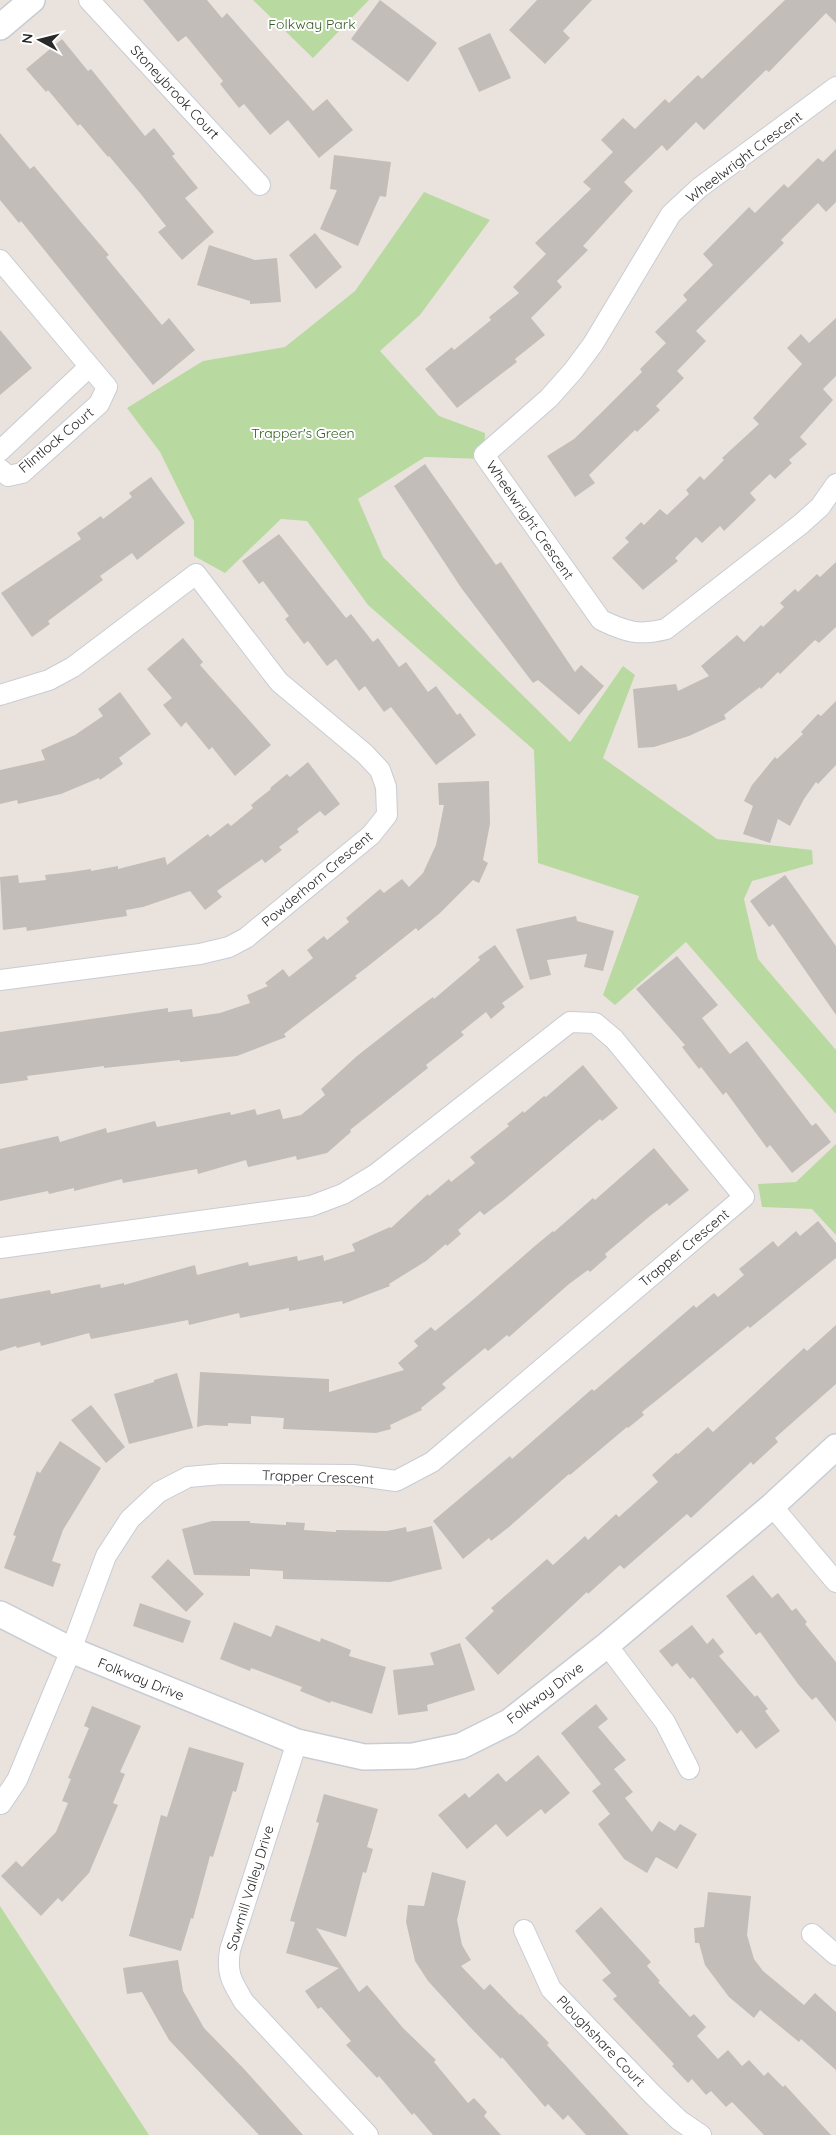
<svg xmlns="http://www.w3.org/2000/svg" width="836" height="2135" font-family="Quicksand,sans-serif">
  <rect width="100%" height="100%" fill="#eae3dd"/>
  <path fill="#b8daa0" d="M 253,0 L 369,0 L 313,58 Z
    M 424,192 L 490,220 L 420,315 L 380,351 L 439,416 L 485,433 L 484,459 L 425,457 L 358,499 L 383,557 L 570,742 L 623,666 L 635,675 L 603,758 L 717,839 L 812,850 L 813,864 L 752,881 L 744,899 L 758,959 L 836,1050 L 836,1114 L 686,942 L 615,1005 L 603,995 L 639,896 L 538,863 L 534,750 L 368,605 L 307,521 L 281,519 L 225,573 L 194,556 L 194,521 L 160,452 L 127,408 L 203,361 L 285,347 L 355,291 Z
    M 836,1144 L 836,1235 L 812,1209 L 762,1207 L 758,1184 L 796,1182 Z
    M 0,1906 L 149,2135 L 0,2135 Z"/>
  <path fill="#c2bdb9" d="M 143,0 L 207,0 L 222,18 L 227,13 L 313,111 L 327,99 L 353,130 L 319,158 L 288,120 L 270,135 L 244,104 L 239,108 L 220,84 L 223,81 L 186,36 L 178,42 Z
    M 380,0 L 437,43 L 408,82 L 351,39 Z
    M 537,0 L 592,0 L 563,31 L 570,38 L 545,64 L 509,30 Z
    M 785,0 L 836,0 L 836,23 L 826,13 L 769,72 L 766,70 L 704,130 L 696,122 L 667,151 L 662,145 L 624,182 L 633,191 L 583,246 L 588,250 L 557,281 L 562,287 L 531,318 L 545,335 L 515,359 L 517,362 L 457,408 L 425,369 L 452,347 L 454,350 L 491,320 L 489,317 L 519,293 L 513,287 L 546,254 L 535,243 L 591,189 L 583,182 L 613,152 L 601,140 L 623,118 L 635,129 L 665,99 L 669,103 L 698,75 L 702,79 Z
    M 490,33 L 511,78 L 479,92 L 458,48 Z
    M 62,39 L 88,71 L 91,69 L 145,136 L 154,128 L 175,154 L 172,156 L 198,188 L 185,198 L 214,232 L 182,260 L 158,232 L 166,226 L 140,193 L 109,156 L 108,157 L 80,124 L 78,126 L 48,90 L 46,92 L 26,69 Z
    M 0,133 L 30,169 L 34,166 L 80,221 L 109,255 L 106,257 L 162,325 L 169,318 L 195,350 L 153,385 L 21,221 L 19,223 L 0,200 Z
    M 836,149 L 836,202 L 826,212 L 818,203 L 781,240 L 784,243 L 696,331 L 706,341 L 677,371 L 684,378 L 656,406 L 660,410 L 637,432 L 635,430 L 589,475 L 595,483 L 575,497 L 547,456 L 574,439 L 600,414 L 642,372 L 640,369 L 666,343 L 655,332 L 687,300 L 683,295 L 713,265 L 703,254 L 749,207 L 755,213 L 784,184 L 788,188 L 818,158 L 823,162 Z
    M 334,155 L 391,162 L 386,197 L 380,196 L 358,246 L 320,229 L 337,190 L 330,189 Z
    M 315,233 L 342,267 L 316,289 L 289,255 Z
    M 209,245 L 255,260 L 277,258 L 281,302 L 250,304 L 250,301 L 197,285 Z
    M 836,318 L 836,376 L 823,389 L 833,400 L 800,437 L 807,444 L 789,460 L 792,463 L 775,479 L 770,474 L 750,493 L 756,500 L 724,531 L 720,526 L 702,543 L 696,537 L 675,558 L 678,561 L 643,590 L 612,558 L 629,542 L 625,538 L 641,522 L 644,525 L 660,509 L 667,515 L 689,494 L 686,490 L 700,476 L 704,480 L 724,460 L 722,458 L 759,424 L 753,418 L 802,364 L 787,348 L 801,334 L 809,343 Z
    M 0,330 L 32,368 L 0,395 Z
    M 425,464 L 496,565 L 501,562 L 575,672 L 581,665 L 604,686 L 579,715 L 538,680 L 533,683 L 462,589 L 394,486 Z
    M 151,477 L 185,523 L 137,560 L 132,553 L 100,576 L 103,580 L 48,621 L 50,624 L 32,637 L 1,593 L 81,539 L 77,533 L 101,516 L 103,519 L 132,497 L 129,493 Z
    M 279,534 L 346,618 L 351,614 L 373,642 L 378,638 L 399,667 L 406,662 L 428,692 L 436,686 L 457,715 L 460,713 L 476,735 L 436,765 L 391,707 L 384,712 L 365,686 L 359,691 L 336,659 L 327,666 L 308,641 L 304,644 L 285,619 L 289,616 L 263,581 L 259,584 L 242,561 Z
    M 836,562 L 836,627 L 819,643 L 815,640 L 780,674 L 778,672 L 761,689 L 760,687 L 724,715 L 726,719 L 689,736 L 654,747 L 638,748 L 633,689 L 676,684 L 678,691 L 709,676 L 701,666 L 737,635 L 744,642 L 761,625 L 763,627 L 784,607 L 780,603 L 795,589 L 798,592 L 817,574 L 820,577 Z
    M 183,638 L 203,662 L 200,665 L 271,745 L 235,776 L 212,747 L 209,750 L 186,722 L 181,727 L 163,705 L 172,698 L 147,669 Z
    M 120,692 L 151,734 L 119,758 L 123,764 L 100,780 L 99,778 L 61,794 L 18,804 L 17,800 L 0,804 L 0,770 L 45,760 L 41,750 L 75,735 L 103,716 L 98,709 Z
    M 836,701 L 836,765 L 818,784 L 816,782 L 804,799 L 790,826 L 778,819 L 770,843 L 743,834 L 753,806 L 744,801 L 752,785 L 775,757 L 777,759 L 803,734 L 801,732 L 818,714 L 821,716 Z
    M 308,762 L 340,804 L 325,816 L 320,811 L 297,829 L 299,832 L 279,847 L 282,850 L 265,863 L 262,859 L 217,891 L 222,897 L 205,910 L 190,891 L 143,907 L 126,910 L 127,916 L 27,931 L 26,927 L 3,930 L 0,877 L 18,875 L 19,883 L 46,880 L 45,875 L 71,872 L 91,869 L 91,871 L 118,866 L 118,869 L 165,857 L 167,865 L 208,834 L 210,837 L 228,823 L 231,826 L 253,808 L 251,805 L 271,789 L 270,788 L 287,774 L 290,777 Z
    M 489,781 L 490,824 L 483,860 L 488,863 L 479,883 L 473,880 L 439,914 L 418,931 L 416,928 L 367,967 L 355,976 L 357,978 L 284,1034 L 286,1037 L 237,1056 L 180,1062 L 180,1060 L 104,1068 L 104,1066 L 27,1076 L 28,1080 L 0,1084 L 0,1032 L 168,1008 L 168,1012 L 192,1009 L 193,1017 L 220,1013 L 250,1003 L 247,995 L 268,986 L 265,983 L 283,969 L 289,977 L 313,958 L 307,950 L 324,936 L 327,940 L 349,922 L 346,918 L 380,889 L 384,893 L 402,879 L 409,887 L 423,873 L 436,845 L 444,805 L 439,805 L 438,783 Z
    M 785,875 L 836,946 L 836,1015 L 773,924 L 769,927 L 750,901 Z
    M 576,916 L 577,921 L 614,931 L 603,971 L 584,967 L 587,954 L 547,960 L 551,975 L 530,980 L 516,929 Z
    M 495,945 L 524,987 L 502,1003 L 505,1007 L 491,1019 L 486,1012 L 461,1032 L 464,1035 L 426,1065 L 428,1068 L 350,1130 L 351,1132 L 327,1153 L 297,1160 L 296,1156 L 248,1167 L 246,1160 L 198,1174 L 197,1169 L 123,1183 L 122,1179 L 74,1191 L 74,1188 L 49,1194 L 48,1191 L 0,1201 L 0,1149 L 58,1136 L 60,1142 L 106,1128 L 107,1133 L 155,1121 L 157,1127 L 230,1112 L 231,1115 L 255,1109 L 257,1115 L 280,1109 L 283,1119 L 301,1115 L 325,1095 L 321,1089 L 357,1056 L 413,1012 L 433,997 L 434,999 L 480,960 L 478,957 Z
    M 677,956 L 718,1005 L 702,1018 L 730,1054 L 747,1041 L 812,1126 L 816,1123 L 831,1142 L 792,1173 L 770,1145 L 767,1148 L 726,1092 L 723,1095 L 701,1067 L 699,1069 L 682,1047 L 685,1045 L 636,989 Z
    M 583,1065 L 618,1108 L 602,1121 L 600,1119 L 505,1199 L 484,1215 L 480,1211 L 458,1230 L 461,1234 L 447,1246 L 446,1244 L 426,1261 L 389,1284 L 390,1286 L 343,1304 L 342,1301 L 289,1311 L 289,1308 L 240,1318 L 239,1313 L 189,1325 L 188,1320 L 91,1339 L 89,1333 L 41,1346 L 40,1342 L 17,1348 L 16,1346 L 0,1351 L 0,1299 L 50,1290 L 51,1294 L 100,1284 L 101,1288 L 124,1283 L 124,1285 L 195,1265 L 197,1275 L 248,1262 L 249,1266 L 297,1256 L 298,1261 L 323,1255 L 324,1261 L 355,1251 L 352,1244 L 390,1227 L 391,1228 L 428,1194 L 429,1196 L 449,1179 L 451,1182 L 475,1163 L 470,1157 L 509,1126 L 507,1124 L 523,1111 L 524,1113 L 544,1096 L 546,1097 Z
    M 654,1148 L 689,1190 L 669,1206 L 667,1203 L 650,1216 L 605,1254 L 607,1257 L 590,1272 L 588,1270 L 569,1284 L 509,1337 L 507,1335 L 488,1351 L 485,1348 L 442,1384 L 446,1388 L 421,1408 L 422,1410 L 390,1425 L 391,1429 L 376,1433 L 283,1429 L 284,1418 L 251,1416 L 251,1424 L 228,1423 L 228,1426 L 205,1425 L 197,1427 L 200,1372 L 329,1379 L 329,1392 L 404,1370 L 398,1363 L 418,1346 L 414,1341 L 431,1327 L 435,1331 L 474,1299 L 536,1245 L 553,1231 L 554,1232 L 593,1198 L 595,1200 Z
    M 818,1221 L 836,1243 L 836,1258 L 750,1328 L 748,1326 L 667,1392 L 642,1412 L 644,1415 L 628,1428 L 627,1427 L 570,1475 L 569,1474 L 509,1527 L 491,1541 L 489,1538 L 463,1559 L 433,1521 L 510,1456 L 512,1459 L 592,1389 L 594,1391 L 694,1305 L 696,1308 L 714,1293 L 718,1297 L 744,1275 L 739,1269 L 773,1241 L 778,1247 L 796,1231 L 800,1236 Z
    M 836,1325 L 836,1384 L 775,1438 L 778,1442 L 753,1465 L 751,1462 L 691,1518 L 687,1514 L 624,1569 L 620,1565 L 588,1594 L 587,1592 L 498,1675 L 465,1638 L 494,1611 L 491,1608 L 547,1559 L 553,1565 L 585,1536 L 588,1540 L 616,1514 L 619,1517 L 658,1482 L 652,1475 L 676,1453 L 678,1454 L 708,1427 L 713,1432 L 804,1348 L 807,1351 Z
    M 177,1373 L 193,1428 L 129,1444 L 114,1394 L 154,1382 L 154,1380 Z
    M 91,1405 L 125,1447 L 106,1463 L 71,1420 Z
    M 60,1441 L 101,1468 L 63,1530 L 52,1561 L 61,1564 L 53,1587 L 4,1568 L 16,1536 L 13,1535 L 37,1471 L 40,1473 Z
    M 212,1521 L 250,1521 L 250,1523 L 286,1525 L 286,1522 L 305,1523 L 304,1530 L 336,1532 L 336,1530 L 387,1531 L 406,1527 L 407,1532 L 432,1526 L 442,1569 L 390,1582 L 283,1579 L 283,1571 L 250,1569 L 250,1576 L 194,1575 L 182,1529 Z
    M 168,1559 L 204,1594 L 186,1612 L 151,1577 Z
    M 753,1575 L 772,1598 L 778,1593 L 792,1611 L 796,1608 L 807,1622 L 805,1624 L 836,1662 L 836,1722 L 816,1697 L 812,1700 L 798,1684 L 760,1632 L 756,1635 L 726,1596 Z
    M 140,1603 L 191,1621 L 183,1643 L 133,1626 Z
    M 234,1622 L 271,1637 L 276,1625 L 320,1642 L 321,1638 L 351,1650 L 349,1656 L 386,1667 L 372,1714 L 331,1701 L 330,1703 L 300,1691 L 302,1687 L 251,1668 L 250,1671 L 220,1659 Z
    M 692,1625 L 707,1644 L 713,1638 L 724,1652 L 719,1656 L 755,1697 L 757,1695 L 768,1709 L 765,1711 L 780,1731 L 756,1749 L 741,1730 L 737,1734 L 693,1677 L 690,1679 L 677,1663 L 672,1667 L 659,1651 Z
    M 460,1643 L 475,1690 L 427,1705 L 428,1711 L 398,1715 L 393,1670 L 434,1665 L 430,1653 Z
    M 596,1704 L 608,1719 L 598,1727 L 626,1760 L 614,1769 L 633,1792 L 625,1798 L 652,1832 L 659,1821 L 675,1831 L 680,1824 L 697,1834 L 677,1869 L 656,1857 L 647,1873 L 624,1859 L 598,1824 L 610,1814 L 592,1791 L 601,1784 L 561,1733 Z
    M 92,1706 L 141,1726 L 120,1772 L 125,1774 L 113,1803 L 118,1805 L 89,1873 L 62,1902 L 58,1898 L 41,1916 L 1,1876 L 16,1861 L 22,1867 L 56,1832 L 68,1803 L 62,1801 L 71,1779 L 68,1778 L 89,1728 L 84,1726 Z
    M 189,1747 L 244,1763 L 236,1792 L 233,1791 L 213,1857 L 210,1856 L 193,1919 L 191,1918 L 181,1951 L 129,1936 L 161,1815 L 167,1817 Z
    M 538,1755 L 570,1793 L 545,1814 L 541,1809 L 507,1837 L 496,1824 L 467,1849 L 438,1815 L 465,1793 L 469,1798 L 498,1773 L 506,1782 Z
    M 324,1794 L 378,1809 L 367,1847 L 373,1849 L 366,1873 L 363,1872 L 346,1937 L 316,1928 L 359,1992 L 367,1985 L 403,2028 L 436,2060 L 434,2062 L 468,2103 L 474,2098 L 487,2112 L 484,2116 L 501,2135 L 433,2135 L 414,2113 L 412,2115 L 379,2076 L 377,2078 L 346,2045 L 351,2041 L 321,2007 L 318,2009 L 305,1991 L 339,1968 L 286,1953 L 295,1922 L 290,1921 L 319,1823 L 316,1822 Z
    M 432,1872 L 466,1881 L 457,1920 L 462,1945 L 471,1960 L 461,1966 L 484,1990 L 490,1984 L 520,2015 L 521,2014 L 549,2043 L 547,2045 L 629,2135 L 586,2135 L 568,2115 L 563,2120 L 548,2104 L 545,2107 L 502,2057 L 501,2059 L 470,2027 L 428,1981 L 415,1961 L 406,1922 L 408,1905 L 424,1906 Z
    M 708,1892 L 751,1896 L 747,1935 L 754,1959 L 763,1971 L 804,2005 L 815,1993 L 836,2012 L 836,2070 L 801,2039 L 799,2042 L 760,2010 L 754,2018 L 729,1997 L 705,1965 L 699,1943 L 695,1943 L 694,1928 L 704,1927 Z
    M 601,1907 L 651,1962 L 647,1966 L 660,1981 L 658,1982 L 690,2017 L 694,2014 L 706,2027 L 697,2036 L 718,2059 L 728,2050 L 742,2066 L 749,2060 L 764,2076 L 768,2072 L 783,2087 L 785,2085 L 831,2135 L 764,2135 L 732,2102 L 726,2107 L 711,2091 L 706,2095 L 692,2079 L 688,2083 L 672,2066 L 674,2064 L 613,1999 L 617,1996 L 602,1980 L 611,1973 L 575,1931 Z
    M 178,1960 L 183,1991 L 204,2028 L 245,2070 L 303,2135 L 259,2135 L 169,2040 L 142,1992 L 127,1994 L 123,1968 Z"/>
  <g fill="none" stroke-linecap="round" stroke-linejoin="round">
    <defs>
      <path id="minor" d="M 89,0 L 260,185
        M 836,87 L 699,188 L 671,214 L 593,344 L 573,371 L 549,398 L 484,455 L 601,620 C 626,632 639,636 666,629 L 801,524 L 820,507 L 836,484
        M 0,260 L 107,387 L 99,404 L 22,473 L 8,476 L 0,469
        M 0,451 L 89,367
        M 0,695 L 49,680 L 73,667 L 196,574 L 279,682 L 365,754 L 380,770 L 386,787 L 387,815 L 371,835 L 246,938 L 229,947 L 200,954 L 0,980
        M 0,1248 L 311,1206 L 343,1194 L 376,1174 L 570,1022 L 595,1023 L 614,1039 L 744,1197 L 432,1462 L 396,1481 L 353,1475 L 222,1474 L 188,1477 L 159,1492 L 130,1519 L 106,1556 L 71,1650 L 17,1780 L 1,1804
        M 772,1506 L 836,1582
        M 607,1645 L 665,1722 L 689,1769
        M 297,1742 L 230,1950 C 226,1974 232,1982 244,2002 L 368,2135
        M 524,1930 L 551,1989 L 652,2094 L 679,2120 L 701,2135
        M 812,1934 L 836,1955"/>
      <path id="tertiary" d="M 0,27 L 32,0
        M 0,1614 L 71,1650 L 297,1742 L 364,1757 L 413,1756 L 461,1746 L 509,1722 L 607,1645 L 772,1506 L 836,1447"/>
    </defs>
    <use href="#minor" stroke="#c8ccd5" stroke-width="22"/>
    <use href="#tertiary" stroke="#c8ccd5" stroke-width="28"/>
    <use href="#minor" stroke="#fff" stroke-width="20"/>
    <use href="#tertiary" stroke="#fff" stroke-width="25"/>
  </g>
  <g text-anchor="middle" stroke-width="4" stroke-linejoin="round" paint-order="stroke">
    <g font-size="14" fill="#335e22" stroke="#fff">
      <text x="312" y="29">Folkway Park</text>
      <text x="303" y="438">Trapper's Green</text>
    </g>
    <g font-size="14" fill="#292929" stroke="#fff">
      <text transform="translate(175 92) rotate(47)" y="5">Stoneybrook Court</text>
      <text transform="translate(744 157) rotate(-37)" y="5">Wheelwright Crescent</text>
      <text transform="translate(56 440) rotate(-40)" y="5">Flintlock Court</text>
      <text transform="translate(530 520) rotate(55)" y="5">Wheelwright Crescent</text>
      <text transform="translate(317 879) rotate(-40)" y="5">Powderhorn Crescent</text>
      <text transform="translate(684 1248) rotate(-40)" y="5">Trapper Crescent</text>
      <text transform="translate(318 1477) rotate(2)" y="5">Trapper Crescent</text>
      <text transform="translate(141 1679) rotate(22)" y="5">Folkway Drive</text>
      <text transform="translate(545 1693) rotate(-37)" y="5">Folkway Drive</text>
      <text transform="translate(250 1888) rotate(-73)" y="5">Sawmill Valley Drive</text>
      <text transform="translate(601 2041) rotate(46)" y="5">Ploughshare Court</text>
    </g>
  </g>
  <g transform="translate(40 40) rotate(277)" stroke="#ffffff" stroke-width="4" paint-order="stroke">
  <path d="M0-4L9 19L0 12L-9 19Z" fill="#292929"/>
  <text y="-8" font-size="14" font-weight="bold" text-anchor="middle" fill="#292929">N</text>
  </g>
</svg>
